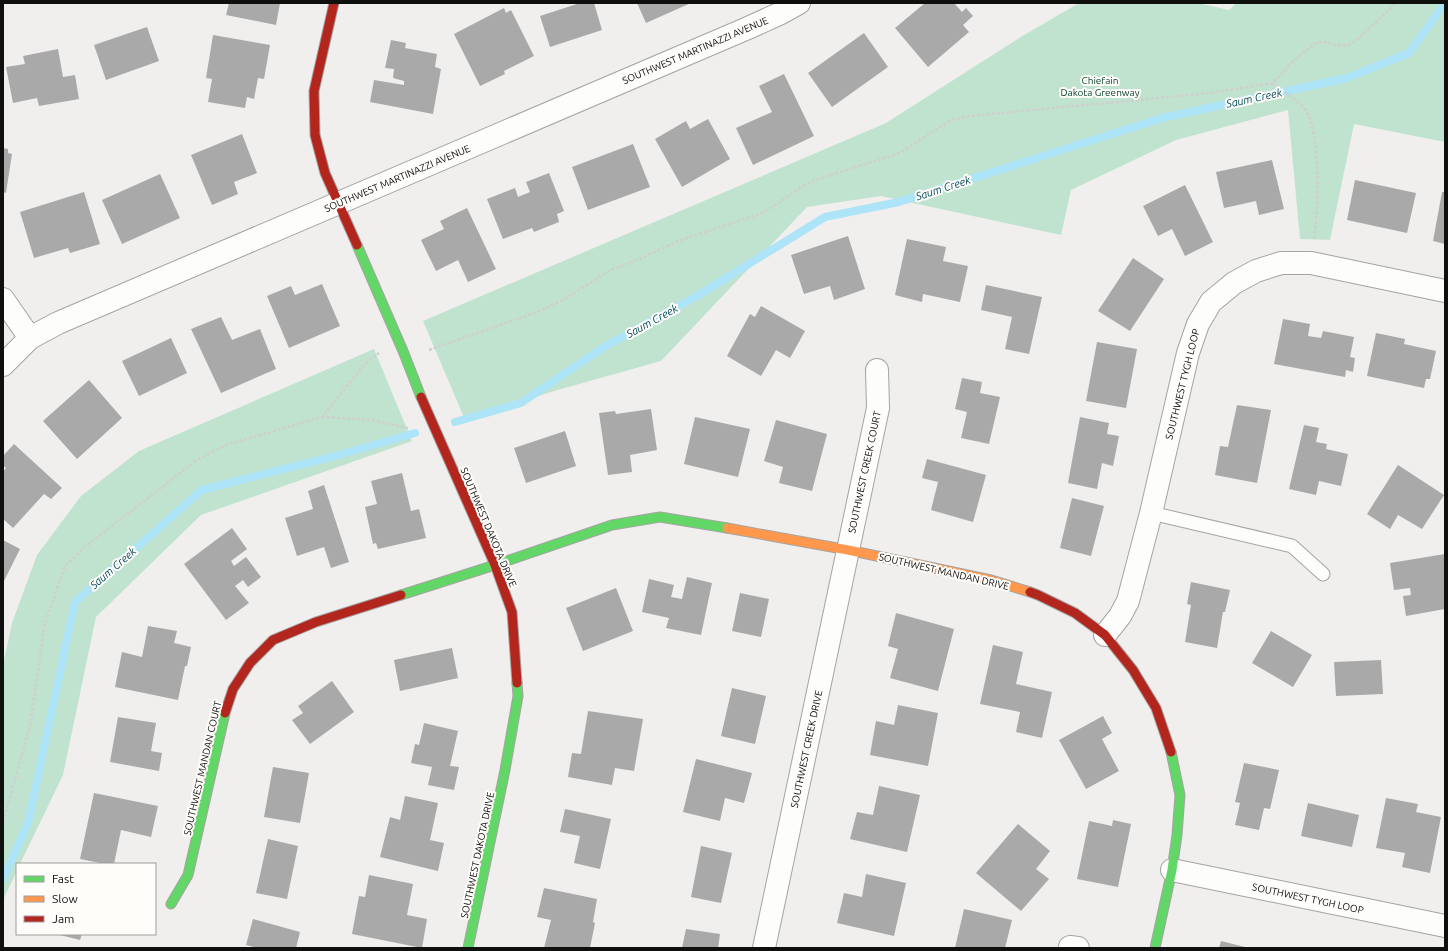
<svg xmlns="http://www.w3.org/2000/svg" width="1448" height="951" font-family="Ubuntu,sans-serif">
  <rect width="100%" height="100%" fill="#f0efee"/>
  <path fill="#c0e3d0" d="M 1079,3 L 1198,3 L 1229,10 L 1236,3 L 1445,3 L 1445,142 L 1354,124 L 1330,240 L 1300,239 L 1288,110 L 1176,140 L 1071,190 L 1061,235 L 881,196 L 807,207 L 661,361 L 554,391 L 465,420 L 423,321 L 886,123 L 1019,38 Z
    M 374,349 L 412,441 L 201,515 L 96,617 L 63,775 L 20,864 L 17,864 L 17,871 L 3,900 L 3,665 L 12,623 L 37,555 L 81,496 L 139,451 Z"/>
  <g fill="none" stroke-linecap="round" stroke-linejoin="round">
    <path stroke="#aee4f7" stroke-width="8" d="M 455,422 L 521,403 L 604,347 L 697,296 L 825,217 L 899,202 L 1162,118 L 1347,78 L 1409,53 L 1445,3
      M 3,879 L 28,823 L 75,602 L 202,490 L 339,455 L 415,433"/>
  </g>
  <path fill="#aaa9a9" d="M 229,3 L 280,3 L 276,25 L 226,15 Z
    M 580,3 L 594,3 L 602,30 L 550,47 L 540,16 Z
    M 637,3 L 691,3 L 646,23 Z
    M 925,3 L 954,3 L 962,12 L 966,8 L 973,16 L 963,25 L 969,32 L 928,67 L 895,28 Z
    M 504,8 L 506,13 L 511,10 L 534,56 L 504,71 L 505,74 L 480,86 L 454,34 Z
    M 147,27 L 159,61 L 106,80 L 94,45 Z
    M 864,33 L 888,67 L 832,107 L 808,73 Z
    M 213,35 L 270,45 L 264,79 L 258,78 L 254,99 L 247,97 L 245,108 L 208,102 L 212,79 L 206,78 Z
    M 391,40 L 406,43 L 405,48 L 437,54 L 435,67 L 441,69 L 433,114 L 370,102 L 374,80 L 404,85 L 404,81 L 393,78 L 394,69 L 385,68 Z
    M 58,49 L 63,77 L 75,75 L 79,99 L 39,106 L 37,98 L 13,103 L 6,67 L 25,64 L 23,56 Z
    M 784,74 L 814,136 L 753,165 L 736,128 L 772,112 L 759,86 Z
    M 708,119 L 730,159 L 682,187 L 655,139 L 686,121 L 690,129 Z
    M 242,134 L 257,173 L 234,182 L 238,194 L 212,205 L 191,155 Z
    M 633,144 L 650,187 L 588,210 L 572,167 Z
    M 3,148 L 8,149 L 8,153 L 12,154 L 6,193 L 3,192 Z
    M 1272,160 L 1284,209 L 1259,215 L 1256,201 L 1224,208 L 1216,172 Z
    M 549,173 L 564,211 L 557,214 L 559,222 L 534,232 L 532,228 L 503,239 L 487,199 L 515,188 L 518,197 L 530,192 L 526,182 Z
    M 160,174 L 180,218 L 122,244 L 102,200 Z
    M 1355,180 L 1416,193 L 1407,233 L 1347,220 Z
    M 1185,185 L 1213,242 L 1185,256 L 1172,229 L 1158,236 L 1143,206 Z
    M 84,192 L 100,244 L 70,253 L 68,248 L 34,258 L 20,212 Z
    M 1442,192 L 1445,192 L 1445,244 L 1433,241 Z
    M 467,208 L 496,269 L 468,282 L 458,260 L 436,271 L 421,240 L 444,229 L 440,221 Z
    M 848,236 L 865,289 L 834,300 L 830,286 L 804,294 L 791,255 Z
    M 907,239 L 946,247 L 943,261 L 968,266 L 960,302 L 923,294 L 922,302 L 895,295 Z
    M 1133,258 L 1164,279 L 1130,331 L 1098,311 Z
    M 322,284 L 340,326 L 289,348 L 267,296 L 291,286 L 295,295 Z
    M 986,285 L 1042,297 L 1029,354 L 1005,349 L 1012,317 L 981,310 Z
    M 761,306 L 805,331 L 790,358 L 776,350 L 761,376 L 727,356 L 750,314 L 755,317 Z
    M 221,317 L 232,340 L 260,329 L 276,369 L 221,393 L 191,329 Z
    M 1283,319 L 1310,324 L 1308,336 L 1321,338 L 1323,331 L 1354,337 L 1350,357 L 1355,358 L 1353,372 L 1346,370 L 1345,377 L 1274,364 Z
    M 1376,333 L 1405,339 L 1404,344 L 1436,351 L 1430,379 L 1426,379 L 1424,388 L 1367,376 Z
    M 171,338 L 187,373 L 139,396 L 122,361 Z
    M 1097,342 L 1137,349 L 1126,408 L 1086,401 Z
    M 962,378 L 982,382 L 980,393 L 1000,397 L 989,444 L 961,438 L 967,412 L 955,409 Z
    M 89,380 L 122,418 L 77,459 L 43,421 Z
    M 1237,405 L 1271,410 L 1257,483 L 1215,475 L 1220,446 L 1228,447 Z
    M 651,409 L 657,450 L 630,455 L 632,472 L 608,475 L 599,413 L 615,411 L 616,414 Z
    M 695,417 L 750,429 L 738,477 L 684,464 Z
    M 1080,417 L 1109,423 L 1107,434 L 1119,436 L 1113,466 L 1102,463 L 1097,489 L 1068,483 Z
    M 776,420 L 827,434 L 812,491 L 779,483 L 783,467 L 764,461 Z
    M 1304,425 L 1319,428 L 1316,442 L 1327,444 L 1326,449 L 1348,454 L 1341,486 L 1319,481 L 1316,495 L 1289,489 Z
    M 565,431 L 576,466 L 526,483 L 514,448 Z
    M 14,444 L 62,488 L 51,499 L 44,494 L 13,528 L 3,519 L 3,472 L 6,468 L 3,465 L 3,456 Z
    M 927,459 L 986,475 L 973,522 L 931,510 L 938,482 L 922,478 Z
    M 1398,465 L 1444,495 L 1422,529 L 1398,515 L 1390,529 L 1367,514 Z
    M 402,473 L 411,511 L 419,509 L 426,538 L 378,549 L 376,543 L 373,544 L 365,507 L 377,504 L 371,481 Z
    M 324,485 L 349,562 L 331,568 L 324,547 L 297,556 L 285,518 L 313,509 L 308,491 Z
    M 1072,498 L 1104,506 L 1091,556 L 1060,548 Z
    M 232,528 L 247,549 L 231,561 L 234,566 L 246,557 L 261,577 L 248,587 L 243,580 L 235,586 L 249,603 L 226,620 L 184,564 Z
    M 3,540 L 20,549 L 3,583 Z
    M 1445,554 L 1445,609 L 1406,616 L 1403,596 L 1411,595 L 1410,588 L 1394,590 L 1390,563 Z
    M 687,577 L 712,583 L 701,635 L 666,628 L 669,618 L 642,612 L 649,579 L 674,585 L 671,597 L 682,599 Z
    M 1191,582 L 1230,590 L 1225,612 L 1223,612 L 1217,648 L 1185,642 L 1191,605 L 1187,604 Z
    M 616,588 L 633,631 L 583,651 L 566,608 Z
    M 740,593 L 769,599 L 761,637 L 732,631 Z
    M 896,613 L 954,629 L 938,691 L 890,678 L 898,649 L 888,646 Z
    M 148,626 L 177,631 L 174,643 L 191,647 L 187,666 L 185,666 L 178,700 L 115,687 L 122,652 L 142,657 Z
    M 1271,631 L 1312,655 L 1293,687 L 1252,663 Z
    M 993,645 L 1023,652 L 1016,684 L 1052,692 L 1042,738 L 1016,732 L 1020,712 L 980,704 Z
    M 452,648 L 458,678 L 400,691 L 394,660 Z
    M 1381,660 L 1383,694 L 1336,696 L 1334,662 Z
    M 332,681 L 354,712 L 310,744 L 292,720 L 303,713 L 298,706 Z
    M 732,688 L 766,696 L 755,744 L 721,736 Z
    M 898,705 L 938,713 L 928,766 L 870,755 L 876,721 L 894,725 Z
    M 588,711 L 643,719 L 634,771 L 615,768 L 612,785 L 568,777 L 572,753 L 581,754 Z
    M 1103,716 L 1112,733 L 1102,739 L 1119,771 L 1086,789 L 1059,740 Z
    M 118,717 L 156,723 L 151,751 L 162,753 L 159,771 L 110,762 Z
    M 424,723 L 458,731 L 450,766 L 459,767 L 454,790 L 428,785 L 432,767 L 411,763 L 415,744 L 419,745 Z
    M 696,759 L 752,773 L 744,803 L 725,798 L 720,821 L 683,812 Z
    M 1244,763 L 1279,770 L 1270,809 L 1264,808 L 1259,830 L 1235,825 L 1240,803 L 1235,802 Z
    M 273,767 L 309,773 L 300,823 L 264,817 Z
    M 879,786 L 920,795 L 907,852 L 850,839 L 857,812 L 873,815 Z
    M 94,793 L 158,806 L 151,837 L 121,830 L 114,864 L 105,864 L 80,859 Z
    M 405,796 L 438,803 L 430,840 L 444,843 L 438,871 L 380,857 L 390,817 L 400,820 Z
    M 1386,798 L 1418,804 L 1416,812 L 1441,817 L 1430,873 L 1402,867 L 1405,853 L 1376,848 Z
    M 1308,803 L 1359,815 L 1352,847 L 1301,836 Z
    M 565,809 L 611,819 L 600,869 L 574,863 L 580,836 L 560,832 Z
    M 1113,820 L 1131,824 L 1118,887 L 1077,879 L 1089,821 L 1112,826 Z
    M 1018,824 L 1050,851 L 1036,869 L 1049,879 L 1021,911 L 976,873 Z
    M 268,839 L 298,846 L 287,899 L 256,893 Z
    M 701,846 L 732,853 L 721,903 L 691,897 Z
    M 866,874 L 906,883 L 894,936 L 837,923 L 844,893 L 862,897 Z
    M 369,875 L 413,884 L 407,915 L 427,919 L 422,948 L 352,934 L 359,896 L 365,897 Z
    M 544,888 L 597,899 L 593,922 L 595,923 L 590,948 L 544,948 L 551,920 L 537,917 Z
    M 964,909 L 1012,920 L 1005,948 L 955,948 Z
    M 253,919 L 300,932 L 296,948 L 254,948 L 254,947 L 246,945 Z
    M 686,929 L 720,934 L 718,948 L 682,948 Z
    M 56,934 L 82,934 L 80,940 Z
    M 1221,941 L 1245,947 L 1245,948 L 1219,948 Z"/>
  <g fill="none" stroke-linecap="round" stroke-linejoin="round">
    <defs>
      <path id="lane" d="M 1151,513 L 1292,546 L 1323,574"/>
      <path id="street" d="M 3,299 L 30,338
        M 3,365 L 30,338 L 58,323 L 748,28 L 781,13 L 799,3
        M 1105,635 L 1120,616 L 1128,601 L 1151,513 L 1188,353 L 1198,324 L 1211,302 L 1234,283 L 1256,271 L 1281,263 L 1311,263 L 1445,291
        M 1172,870 L 1445,926
        M 1070,947 L 1078,948
        M 764,948 L 878,408 L 877,370"/>
      <path id="fast" d="M 357,245 L 403,351 L 421,397
        M 401,595 L 495,565 L 612,525 L 660,517 L 727,528
        M 171,904 L 188,875 L 225,713
        M 468,948 L 505,770 L 518,696 L 517,683
        M 1155,948 L 1172,870 L 1177,835 L 1180,795 L 1171,752"/>
      <path id="slow" d="M 727,528 L 848,550 L 991,580 L 1030,592"/>
      <path id="jam" d="M 334,3 L 314,91 L 315,135 L 325,173 L 357,245
        M 421,397 L 495,565 L 512,612 L 517,683
        M 1030,592 L 1038,595 L 1075,613 L 1105,635 L 1133,670 L 1156,708 L 1171,752
        M 225,713 L 233,689 L 250,663 L 273,640 L 316,622 L 401,595"/>
    </defs>
    <use href="#lane" stroke="#a5a4a3" stroke-width="15"/>
    <use href="#street" stroke="#a5a4a3" stroke-width="24"/>
    <use href="#fast" stroke="#a5a4a3" stroke-width="11"/>
    <use href="#slow" stroke="#a5a4a3" stroke-width="11"/>
    <use href="#jam" stroke="#a5a4a3" stroke-width="11"/>
    <path stroke="#cfcfce" stroke-width="2.5" stroke-dasharray="3 2" stroke-linecap="butt" d="M 1273,83 C 1283,91 1295,98 1304,108 C 1322,129 1318,213 1314,240
      M 429,350 L 537,312 L 561,301 L 611,270 L 642,258 L 678,241 L 760,214 L 777,204 L 801,187 L 815,180 L 900,153 L 951,120 L 970,116 L 1210,93 L 1273,83 L 1291,63 L 1317,42 L 1324,42 L 1342,46 L 1348,45 L 1357,40 L 1396,3
      M 322,417 L 370,420 L 408,428
      M 3,822 L 30,726 L 45,623 L 65,566 L 86,546 L 197,460 L 226,445 L 322,417 L 365,364 L 379,353"/>
    <use href="#lane" stroke="#fdfdfc" stroke-width="13"/>
    <use href="#street" stroke="#fdfdfc" stroke-width="22"/>
    <use href="#fast" stroke="#63d668" stroke-width="9"/>
    <use href="#slow" stroke="#ff974d" stroke-width="9"/>
    <use href="#jam" stroke="#b3261e" stroke-width="9"/>
  </g>
  <g text-anchor="middle" stroke-width="4" stroke-linejoin="round" paint-order="stroke">
    <g font-size="10" fill="#0f0f0e" stroke="#fffdfa">
      <text transform="translate(695 50) rotate(-23)" y="4">SOUTHWEST MARTINAZZI AVENUE</text>
      <text transform="translate(397 178) rotate(-23)" y="4">SOUTHWEST MARTINAZZI AVENUE</text>
      <text transform="translate(1182 384) rotate(-76)" y="4">SOUTHWEST TYGH LOOP</text>
      <text transform="translate(864 472) rotate(-78)" y="4">SOUTHWEST CREEK COURT</text>
      <text transform="translate(489 527) rotate(67)" y="4">SOUTHWEST DAKOTA DRIVE</text>
      <text transform="translate(944 571) rotate(13)" y="4">SOUTHWEST MANDAN DRIVE</text>
      <text transform="translate(806 749) rotate(-78)" y="4">SOUTHWEST CREEK DRIVE</text>
      <text transform="translate(202 768) rotate(-77)" y="4">SOUTHWEST MANDAN COURT</text>
      <text transform="translate(477 855) rotate(-78)" y="4">SOUTHWEST DAKOTA DRIVE</text>
      <text transform="translate(1308 898) rotate(12)" y="4">SOUTHWEST TYGH LOOP</text>
    </g>
    <g font-size="10" fill="#013d28" stroke="#fffdfa">
      <text x="1100" y="84">Chiefain<tspan x="1100" dy="12">Dakota Greenway</tspan></text>
    </g>
    <g font-size="11" font-style="italic" fill="#014a5c" stroke="#fffdfa">
      <text transform="translate(1254 98) rotate(-12)" y="4">Saum Creek</text>
      <text transform="translate(943 188) rotate(-18)" y="4">Saum Creek</text>
      <text transform="translate(652 321) rotate(-29)" y="4">Saum Creek</text>
      <text transform="translate(113 568) rotate(-41)" y="4">Saum Creek</text>
    </g>
  </g>
  <rect width="1448" height="951" fill="none" stroke="#0f0f0e" stroke-width="8"/>
  <rect x="16" y="863" width="140" height="72" fill="#fffdfa" stroke="#9f9e9c"/>
  <rect x="24" y="876" width="20" height="6" fill="#63d668" stroke="#9f9e9c"/>
  <text x="52" y="883" font-size="12" fill="#0f0f0e">Fast</text>
  <rect x="24" y="896" width="20" height="6" fill="#ff974d" stroke="#9f9e9c"/>
  <text x="52" y="903" font-size="12" fill="#0f0f0e">Slow</text>
  <rect x="24" y="916" width="20" height="6" fill="#b3261e" stroke="#9f9e9c"/>
  <text x="52" y="923" font-size="12" fill="#0f0f0e">Jam</text>
</svg>
